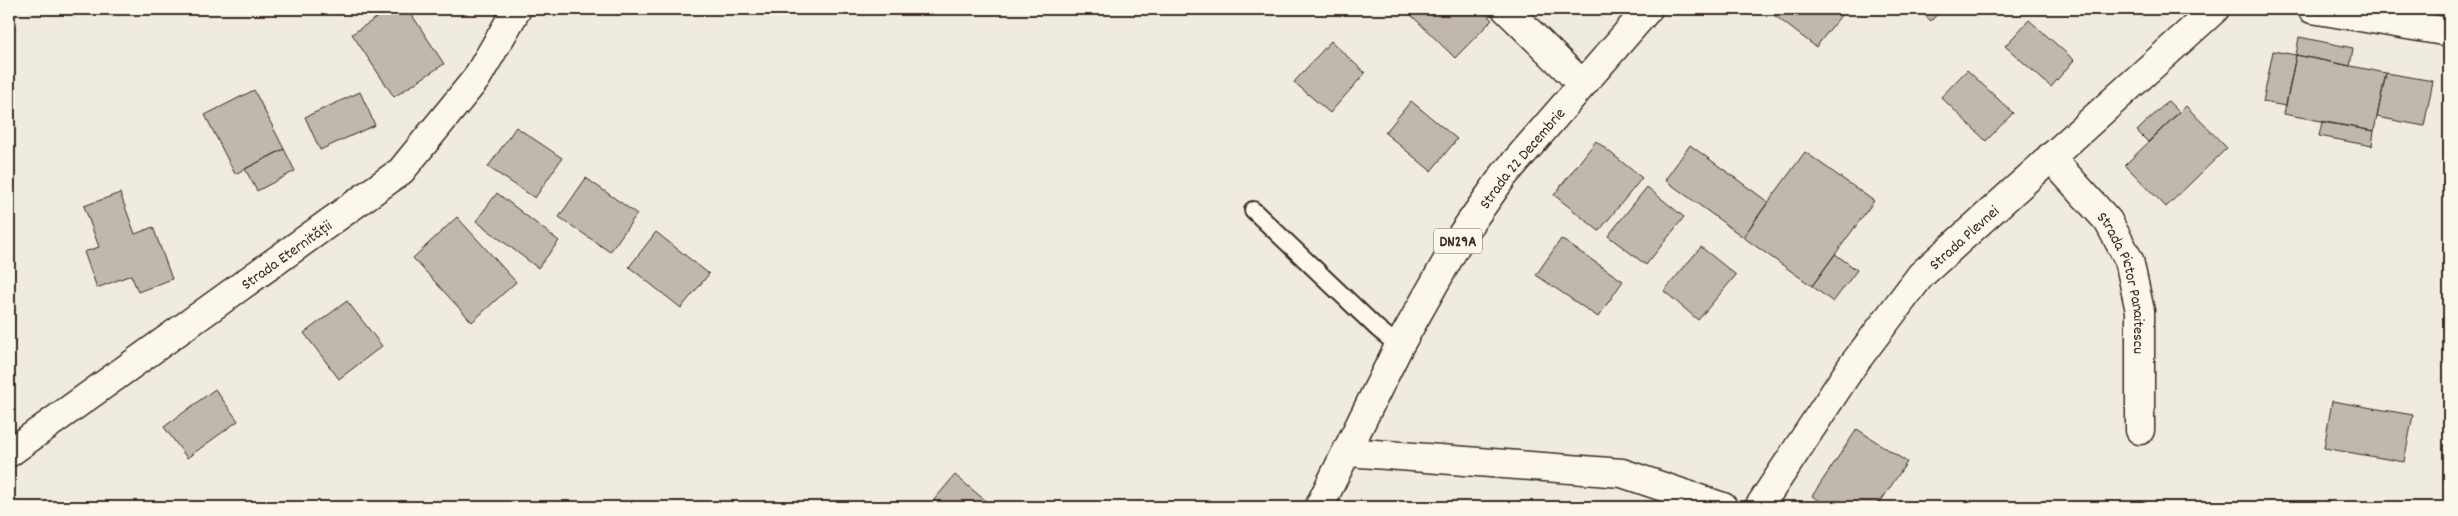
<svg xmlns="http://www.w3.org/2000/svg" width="2458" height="516" font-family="Dekko,sans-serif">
  <rect width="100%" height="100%" fill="#f0ebe0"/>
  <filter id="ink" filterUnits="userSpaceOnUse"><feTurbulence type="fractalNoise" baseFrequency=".02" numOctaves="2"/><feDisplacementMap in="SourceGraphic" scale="10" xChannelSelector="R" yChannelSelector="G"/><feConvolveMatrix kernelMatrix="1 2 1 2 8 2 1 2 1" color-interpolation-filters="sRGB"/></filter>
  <g filter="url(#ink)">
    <path fill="#c0b8ad" stroke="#3b2a1e" d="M 370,9 L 390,9 L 376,18 Z
      M 390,9 L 408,9 L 444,64 L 394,97 L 352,34 Z
      M 1405,9 L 1481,9 L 1492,20 L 1455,58 Z
      M 1766,9 L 1846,9 L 1816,47 Z
      M 1918,9 L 1942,9 L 1931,21 Z
      M 2029,20 L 2074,60 L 2051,87 L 2005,46 Z
      M 2299,37 L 2353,48 L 2350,66 L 2296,55 Z
      M 1331,41 L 1365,73 L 1330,113 L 1294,82 Z
      M 2273,51 L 2296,55 L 2286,106 L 2263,102 Z
      M 2296,55 L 2386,73 L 2374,131 L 2284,114 Z
      M 1967,70 L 2013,113 L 1986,141 L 1941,97 Z
      M 2386,73 L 2433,81 L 2424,126 L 2377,117 Z
      M 254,90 L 284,149 L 235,174 L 205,115 Z
      M 360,92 L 375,125 L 320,150 L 305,117 Z
      M 1411,101 L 1457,139 L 1431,171 L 1385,133 Z
      M 2168,101 L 2179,112 L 2148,142 L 2137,131 Z
      M 2186,106 L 2227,148 L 2166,207 L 2125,165 Z
      M 2322,122 L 2374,131 L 2372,146 L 2319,136 Z
      M 516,127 L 562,158 L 535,198 L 488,167 Z
      M 1596,141 L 1642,178 L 1599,231 L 1554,195 Z
      M 1690,145 L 1768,202 L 1743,237 L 1665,180 Z
      M 284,149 L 295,171 L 257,191 L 245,169 Z
      M 1805,152 L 1874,201 L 1812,286 L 1743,237 Z
      M 586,178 L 637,214 L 610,252 L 559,217 Z
      M 1647,187 L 1684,217 L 1646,265 L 1608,236 Z
      M 120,193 L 135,234 L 153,227 L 172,279 L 138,292 L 131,275 L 97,288 L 84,252 L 99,247 L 84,206 Z
      M 497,193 L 559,241 L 538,268 L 476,221 Z
      M 457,217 L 516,282 L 472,322 L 413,258 Z
      M 656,232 L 709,274 L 681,308 L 629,267 Z
      M 1561,239 L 1623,281 L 1598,317 L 1536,275 Z
      M 1701,247 L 1736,275 L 1698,320 L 1664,291 Z
      M 1835,254 L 1857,270 L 1833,302 L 1812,286 Z
      M 347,301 L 382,346 L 339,379 L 304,333 Z
      M 215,389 L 238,421 L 187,458 L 164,427 Z
      M 2332,401 L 2413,415 L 2404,462 L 2324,448 Z
      M 1857,429 L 1907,462 L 1877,507 L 1829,507 L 1812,496 Z
      M 955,475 L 993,507 L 928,507 Z"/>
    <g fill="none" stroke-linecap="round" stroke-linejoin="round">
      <defs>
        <path id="service" d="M 1253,210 L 1378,329 L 1399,346"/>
        <g id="minor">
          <path d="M 1506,9 L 1582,84"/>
          <path d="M 2312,9 L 2449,32"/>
          <path id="s1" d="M 2050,157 L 2108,221 L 2129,260 L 2140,311 L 2140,430"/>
          <path d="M 1348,452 L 1622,473 L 1723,507"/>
          <path id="s2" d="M 9,453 L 401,171 L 476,79 L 517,9"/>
        </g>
        <g id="tertiary">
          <path id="s3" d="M 1759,507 L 1852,366 L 1921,275 L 2215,9"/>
        </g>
        <g id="primary">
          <path id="s4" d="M 1319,507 L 1399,346 L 1463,233 L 1504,175 L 1648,9"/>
        </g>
      </defs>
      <use href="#service" stroke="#3b2a1e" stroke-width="20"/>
      <use href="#minor" stroke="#3b2a1e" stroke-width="31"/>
      <use href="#tertiary" stroke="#3b2a1e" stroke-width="31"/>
      <use href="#primary" stroke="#3b2a1e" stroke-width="31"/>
      <use href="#service" stroke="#fbf7ec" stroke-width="16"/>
      <use href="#minor" stroke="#fbf7ec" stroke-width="28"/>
      <use href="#tertiary" stroke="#fbf7ec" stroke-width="28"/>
      <use href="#primary" stroke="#fbf7ec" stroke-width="28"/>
    </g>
  </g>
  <g text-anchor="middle" stroke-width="5" stroke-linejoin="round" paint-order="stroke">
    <rect fill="#fbf7ec" stroke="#75685c" stroke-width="1" x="1434" y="228.5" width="48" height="25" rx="4"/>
    <g font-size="15" font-weight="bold" fill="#3b2a1e">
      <text x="1458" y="246">DN29A</text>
    </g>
    <g font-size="16" fill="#3b2a1e" stroke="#fbf7ec">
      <text dy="6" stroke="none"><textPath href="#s4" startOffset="405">Strada 22 Decembrie</textPath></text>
      <text dy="6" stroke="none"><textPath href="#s3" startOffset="340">Strada Plevnei</textPath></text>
      <text dy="6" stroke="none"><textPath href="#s2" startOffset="341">Strada Eternității</textPath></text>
      <text dy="6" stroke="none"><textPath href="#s1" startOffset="151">Strada Pictor Panaitescu</textPath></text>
    </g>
  </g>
  <rect width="2458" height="516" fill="none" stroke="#fbf7ec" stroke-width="30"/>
  <rect x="15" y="15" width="2428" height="486" fill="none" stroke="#3b2a1e" stroke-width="2" filter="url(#ink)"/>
</svg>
